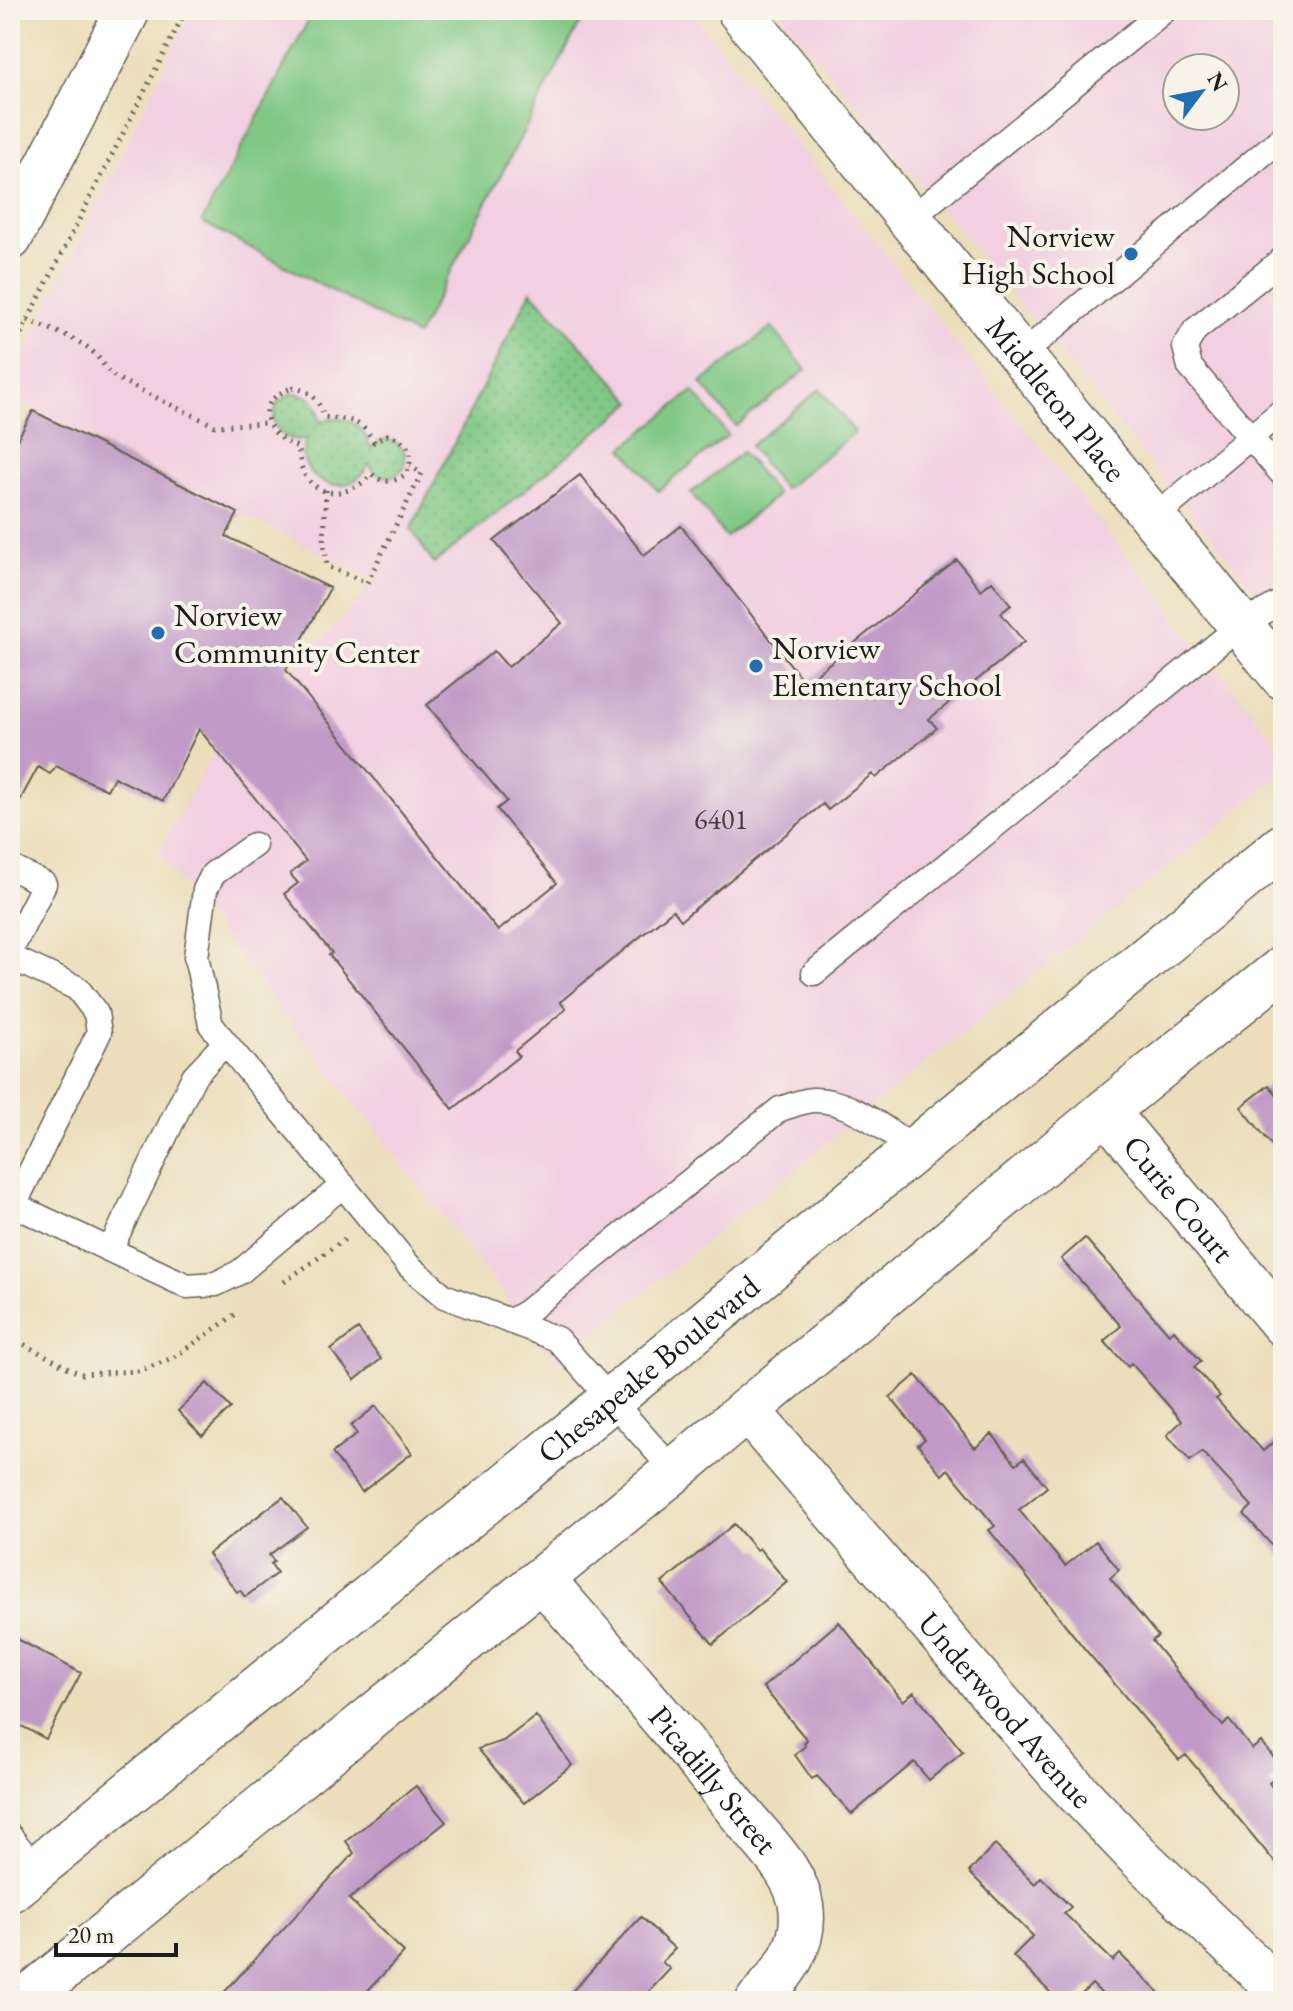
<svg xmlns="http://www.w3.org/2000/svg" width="1293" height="2011" font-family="'EB Garamond',serif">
  <defs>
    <pattern id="grass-dots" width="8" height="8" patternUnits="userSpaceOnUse" patternTransform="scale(2)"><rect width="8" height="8" fill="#80c884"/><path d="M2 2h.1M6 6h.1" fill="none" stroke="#6eab71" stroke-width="1.8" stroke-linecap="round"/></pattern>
  </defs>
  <rect width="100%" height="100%" fill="#f7f3e8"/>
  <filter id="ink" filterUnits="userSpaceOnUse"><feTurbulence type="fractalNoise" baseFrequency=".0125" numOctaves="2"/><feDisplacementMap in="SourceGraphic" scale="16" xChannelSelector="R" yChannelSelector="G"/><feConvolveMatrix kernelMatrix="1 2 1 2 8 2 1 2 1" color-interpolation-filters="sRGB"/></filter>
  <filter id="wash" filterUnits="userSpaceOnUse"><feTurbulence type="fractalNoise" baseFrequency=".006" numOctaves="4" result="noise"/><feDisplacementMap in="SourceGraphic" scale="32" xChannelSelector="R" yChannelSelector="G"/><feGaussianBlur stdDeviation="1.8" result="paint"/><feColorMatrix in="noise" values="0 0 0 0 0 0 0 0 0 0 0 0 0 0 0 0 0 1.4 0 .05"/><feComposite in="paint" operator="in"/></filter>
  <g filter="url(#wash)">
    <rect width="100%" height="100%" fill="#ecdebb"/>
    <path fill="#f2cfe1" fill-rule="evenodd" d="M 192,10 L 690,10 L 1283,751 L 1283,774 L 557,1362 L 158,854 L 207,763 L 376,581 L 10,397 L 10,385 Z
      M 778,10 L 1283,10 L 1283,625 L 1092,392 ZM 1177,68 L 1225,68 L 1225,116 L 1177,116 Z"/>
    <path fill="url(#grass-dots)" stroke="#4e7250" stroke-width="2" d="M 531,291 L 633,402 L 434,564 L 411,529 Z
      M 292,393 C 312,394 319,404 320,422 C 345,412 363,424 371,448 L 381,440 L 395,441 L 405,452 L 404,467 C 393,482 377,479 369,464 C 348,506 290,479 306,439 C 290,442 279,437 273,420 L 277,403 Z"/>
    <path fill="#80c884" stroke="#4e7250" stroke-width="2" d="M 314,10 L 587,10 L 417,336 L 202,222 Z
      M 772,327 L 806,370 L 736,426 L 701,383 Z
      M 820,389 L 855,432 L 784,489 L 750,446 Z
      M 693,391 L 728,435 L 658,491 L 623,448 Z
      M 742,452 L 777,495 L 726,537 L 691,493 Z"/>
    <g id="blocks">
      <path fill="#c19ac7" d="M 33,411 L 238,513 L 226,536 L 330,588 L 286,670 L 498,931 L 557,883 L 497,809 L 507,801 L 427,705 L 494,651 L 508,667 L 562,623 L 494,541 L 580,475 L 644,555 L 681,526 L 805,683 L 957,560 L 981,590 L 992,581 L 1011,605 L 1001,613 L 1024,642 L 929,719 L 937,728 L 876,778 L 872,774 L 828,810 L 823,804 L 681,920 L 673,910 L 560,1002 L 566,1009 L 515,1051 L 519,1056 L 453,1109 L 329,955 L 332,953 L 284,894 L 298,883 L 290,874 L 306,861 L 199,729 L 163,801 L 114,777 L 107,790 L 56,766 L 50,774 L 38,767 L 10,819 L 10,453 Z
        M 1269,1085 L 1283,1102 L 1283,1159 L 1241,1107 Z
        M 1085,1238 L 1169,1334 L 1174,1330 L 1201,1361 L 1194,1367 L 1220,1396 L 1216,1399 L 1263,1451 L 1283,1434 L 1283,1558 L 1244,1514 L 1252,1506 L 1202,1452 L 1190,1461 L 1167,1435 L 1182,1421 L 1131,1363 L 1128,1367 L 1104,1341 L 1121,1326 L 1061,1259 Z
        M 358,1329 L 381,1359 L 355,1380 L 331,1350 Z
        M 916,1375 L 975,1448 L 992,1434 L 1016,1464 L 1024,1458 L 1047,1487 L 1019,1510 L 1065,1566 L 1096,1541 L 1119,1570 L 1110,1578 L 1158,1636 L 1152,1641 L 1198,1698 L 1223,1726 L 1229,1720 L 1252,1749 L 1261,1742 L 1283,1768 L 1283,1771 L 1269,1783 L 1283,1801 L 1283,1872 L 1186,1755 L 1179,1760 L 1084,1648 L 989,1530 L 995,1526 L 948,1469 L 942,1475 L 918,1445 L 925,1439 L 890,1397 Z
        M 207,1383 L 231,1408 L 202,1436 L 178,1411 Z
        M 376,1406 L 412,1453 L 362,1492 L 332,1453 L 357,1434 L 351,1426 Z
        M 283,1497 L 307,1527 L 269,1555 L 274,1561 L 271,1564 L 277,1573 L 245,1597 L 240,1590 L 237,1592 L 208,1554 Z
        M 734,1524 L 756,1550 L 759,1548 L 787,1582 L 713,1644 L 662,1583 Z
        M 839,1622 L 903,1701 L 914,1692 L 963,1752 L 929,1780 L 914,1762 L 852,1814 L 817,1776 L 812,1779 L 795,1755 L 805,1746 L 804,1743 L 807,1740 L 763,1687 Z
        M 10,1635 L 81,1673 L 46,1739 L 10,1720 Z
        M 536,1716 L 572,1765 L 524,1803 L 478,1749 L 503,1741 Z
        M 416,1786 L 446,1822 L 349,1899 L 404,1952 L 358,2001 L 216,2001 L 354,1853 L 346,1841 Z
        M 995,1845 L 1035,1884 L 1041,1877 L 1071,1907 L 1064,1913 L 1113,1961 L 1120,1954 L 1167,2001 L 1109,2001 L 1092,1984 L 1075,2001 L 1059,2001 L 1013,1956 L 1033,1936 L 969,1872 Z
        M 641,1917 L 675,1949 L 662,1962 L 670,1969 L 640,2001 L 563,2001 Z"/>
    </g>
  </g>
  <g filter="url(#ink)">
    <use href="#blocks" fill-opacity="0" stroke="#656054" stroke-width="2"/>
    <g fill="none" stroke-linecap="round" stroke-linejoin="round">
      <defs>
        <path id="lane" d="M 910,219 L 1165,10
          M 1283,259 L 1195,330 L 1185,347 L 1190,367 L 1283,475
          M 1021,355 L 1283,137
          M 1154,518 L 1283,410
          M 254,845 L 213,874 L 205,890 L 196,957 L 211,1025 L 409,1266 L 444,1296 L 557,1339 L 674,1471
          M 10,867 L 44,884 L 10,952
          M 10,957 L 77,988 L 96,1013 L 99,1033 L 14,1205
          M 814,973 L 1241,625 L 1283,601
          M 10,1203 L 187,1286 L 216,1284 L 240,1272 L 343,1185
          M 110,1250 L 194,1076 L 225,1043
          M 511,1321 L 525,1313 L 780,1109 C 790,1106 802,1101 812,1100 C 849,1098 886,1131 916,1149
          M 10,1836 L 36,1869"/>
        <g id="street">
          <path id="s1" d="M 739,10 L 1283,677"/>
          <path id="s2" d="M 1106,1111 L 1283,1324"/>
          <path id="s3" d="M 747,1410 L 1062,1776 L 1139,1857 L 1283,1994"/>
          <path id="s4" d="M 542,1579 C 610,1657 678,1735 742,1815 C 763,1842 796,1871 801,1906 C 807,1946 783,1973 758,2001"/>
        </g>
        <g id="secondary">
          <path d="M 10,238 L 128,10"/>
          <path id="s5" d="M 10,1890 L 611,1400 L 1283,846"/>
          <path d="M 24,2001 L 674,1471 L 1106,1111 L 1283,968"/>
        </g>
      </defs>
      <use href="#lane" stroke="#656054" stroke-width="27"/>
      <use href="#street" stroke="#656054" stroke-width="47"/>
      <use href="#secondary" stroke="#656054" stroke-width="47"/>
      <path stroke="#656054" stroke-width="5" stroke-dasharray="2 6" stroke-linecap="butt" d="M 28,320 C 48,329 75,337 92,351 C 102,360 106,372 118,379 L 215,426 L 268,423
        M 10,355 L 186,10
        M 292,388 C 311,390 318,399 324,417 C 348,421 359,416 374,442 L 387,435 C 408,439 416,455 406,474 C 394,483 382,484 372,474 C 355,493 325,502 307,478 C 300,469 300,458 298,447 C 265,435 251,402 292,388 Z
        M 326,490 L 324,541 L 327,566 L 367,583 L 422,473 L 410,466
        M 284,1282 L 348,1237
        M 10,1337 L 80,1374 L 139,1371 L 173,1358 L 239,1312"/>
      <use href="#lane" stroke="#fff" stroke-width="24"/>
      <use href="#street" stroke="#fff" stroke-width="44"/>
      <use href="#secondary" stroke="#fff" stroke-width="44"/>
    </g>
  </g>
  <g fill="#1f6fb2" stroke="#f7f3e8" stroke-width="3">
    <circle cx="1131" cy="254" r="8"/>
    <circle cx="158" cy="633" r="8"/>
    <circle cx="756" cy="666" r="8"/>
  </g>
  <g text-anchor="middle" stroke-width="8" stroke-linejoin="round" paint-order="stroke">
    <g font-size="28" fill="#453c47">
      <text x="721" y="829">6401</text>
    </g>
    <g font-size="32" fill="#1c1c1c" stroke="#f7f3e8" text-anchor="start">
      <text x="1115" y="247" text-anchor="end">Norview<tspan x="1115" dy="37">High School</tspan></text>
      <text x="174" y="626">Norview<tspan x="174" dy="37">Community Center</tspan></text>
      <text x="772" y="659">Norview<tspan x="772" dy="37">Elementary School</tspan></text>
    </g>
    <g font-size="32" fill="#1c1c1c" stroke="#f7f3e8">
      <text dy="11" stroke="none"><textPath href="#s1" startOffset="502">Middleton Place</textPath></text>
      <text dy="11" stroke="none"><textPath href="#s2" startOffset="114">Curie Court</textPath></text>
      <text dy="11" stroke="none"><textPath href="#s5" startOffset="824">Chesapeake Boulevard</textPath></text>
      <text dy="11" stroke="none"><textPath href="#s3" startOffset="396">Underwood Avenue</textPath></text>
      <text dy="11" stroke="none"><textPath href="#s4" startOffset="264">Picadilly Street</textPath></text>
    </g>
  </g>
  <rect width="1293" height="2011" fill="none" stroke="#f7f3e8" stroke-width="40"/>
  <g transform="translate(1201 92) rotate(58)"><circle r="38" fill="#f7f3e8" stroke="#9f9d96" stroke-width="2"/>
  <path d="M0-6L14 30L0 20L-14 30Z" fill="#1f6fb2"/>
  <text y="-12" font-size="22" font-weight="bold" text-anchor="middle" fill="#1c1c1c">N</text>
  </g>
  <path d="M56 1943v12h120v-12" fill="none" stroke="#1c1c1c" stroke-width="4"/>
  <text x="68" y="1943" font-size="24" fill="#1c1c1c" stroke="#f7f3e8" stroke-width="6" paint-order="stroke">20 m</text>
</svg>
